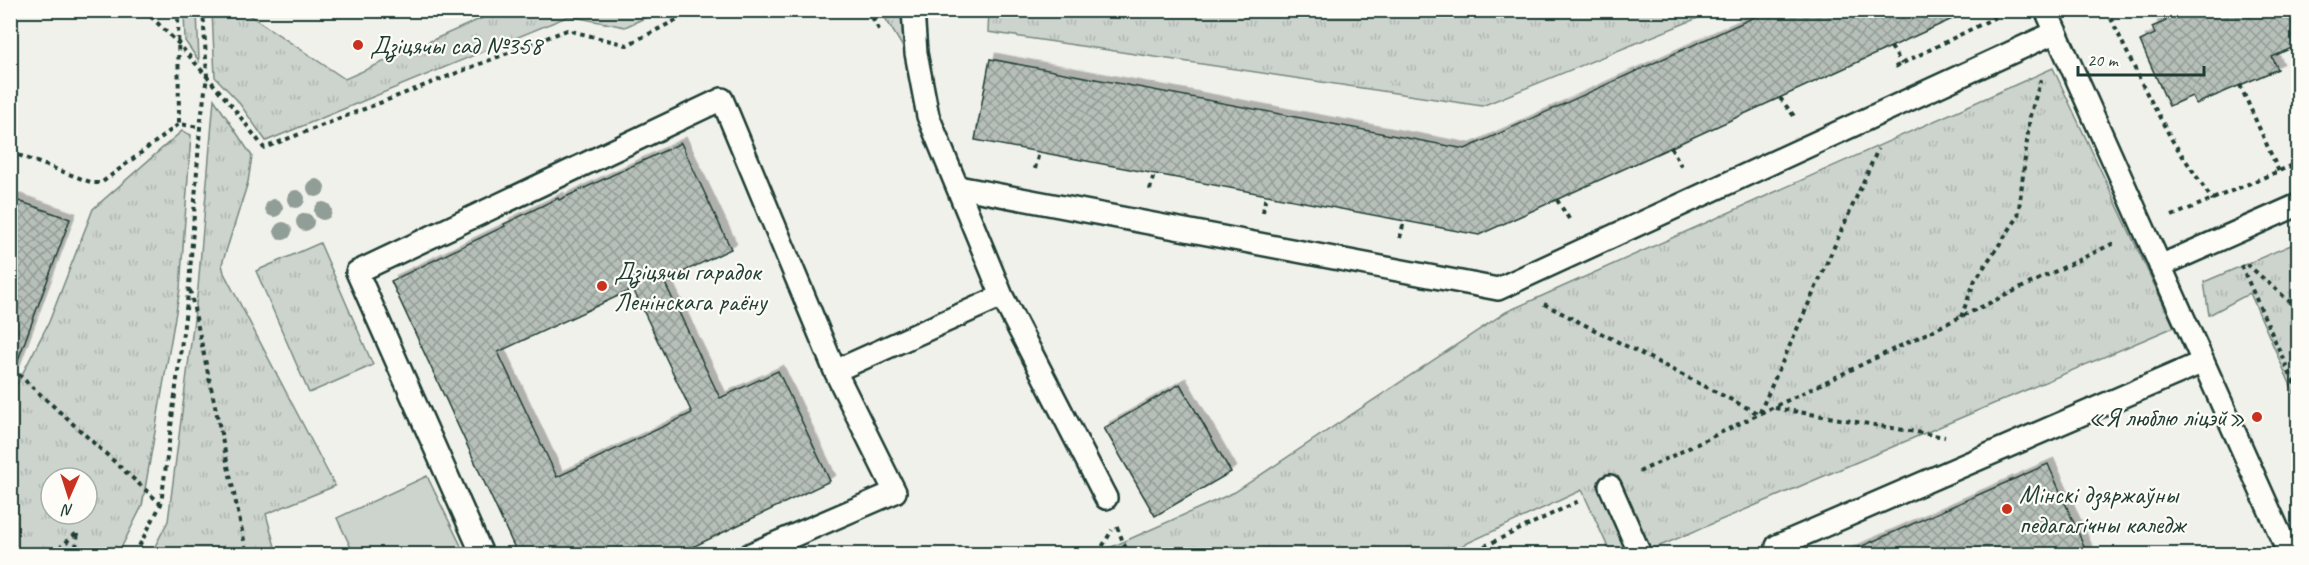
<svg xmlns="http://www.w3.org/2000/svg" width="2309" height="565" font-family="Caveat,sans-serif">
  <defs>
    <pattern id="grass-tufts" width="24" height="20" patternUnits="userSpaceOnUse" patternTransform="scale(1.5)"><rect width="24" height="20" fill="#cdd3cd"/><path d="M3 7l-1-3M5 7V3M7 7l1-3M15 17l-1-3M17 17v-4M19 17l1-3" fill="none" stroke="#b0b6b1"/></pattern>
    <pattern id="building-cross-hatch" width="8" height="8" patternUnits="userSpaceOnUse" patternTransform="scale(1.5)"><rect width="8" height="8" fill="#b6bfb8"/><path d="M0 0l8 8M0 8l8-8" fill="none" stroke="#939c96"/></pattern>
    <filter id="shadow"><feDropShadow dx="5.5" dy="-5.5" stdDeviation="0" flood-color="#0004"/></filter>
  </defs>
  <rect width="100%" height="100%" fill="#f0f1eb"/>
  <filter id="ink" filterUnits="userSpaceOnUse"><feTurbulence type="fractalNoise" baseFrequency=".0167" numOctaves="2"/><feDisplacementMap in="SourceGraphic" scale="12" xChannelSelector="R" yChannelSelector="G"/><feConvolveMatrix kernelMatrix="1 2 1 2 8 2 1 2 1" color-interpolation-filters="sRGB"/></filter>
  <g filter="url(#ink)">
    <path fill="url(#grass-tufts)" stroke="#768880" stroke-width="1.5" fill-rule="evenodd" d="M 989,10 L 1715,10 L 1715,11 L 1482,106 L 988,32 Z
      M 184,11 L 197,11 L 199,61 L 185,41 Z
      M 212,11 L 243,11 L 345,79 L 498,11 L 660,11 L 625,27 L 569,16 L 266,141 L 237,100 L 215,77 Z
      M 881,11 L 904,11 L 904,49 Z
      M 2053,68 L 2174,327 L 1641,554 L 1611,554 L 1582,490 L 1444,554 L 1096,554 L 1235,492 L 1506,312 Z
      M 214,99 L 252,156 L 248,182 L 222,264 L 224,273 L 335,486 L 266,514 L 277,554 L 151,554 L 168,521 L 198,288 Z
      M 182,131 L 191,135 L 180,289 L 142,506 L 118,554 L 11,554 L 11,396 L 49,322 L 93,209 ZM 51,478 L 87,478 L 87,514 L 51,514 Z
      M 2298,242 L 2298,402 L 2250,293 L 2209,315 L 2204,282 Z
      M 320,243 L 373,365 L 309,393 L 256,271 Z"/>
    <path fill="#cdd3cd" stroke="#768880" stroke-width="1.5" d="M 427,476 L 465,554 L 354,554 L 337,518 Z"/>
    <path fill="url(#building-cross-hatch)" stroke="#1f3d34" stroke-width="1.5" fill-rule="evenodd" filter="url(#shadow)" d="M 1770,10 L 1972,10 L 1479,235 L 975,140 L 990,59 L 1465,149 Z
      M 2162,10 L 2298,10 L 2298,45 L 2272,57 L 2278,69 L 2196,104 L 2192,96 L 2169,106 L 2140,41 L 2155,34 L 2152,27 L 2166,21 Z
      M 681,143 L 731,249 L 664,281 L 720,398 L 778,371 L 830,481 L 676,555 L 518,555 L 391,281 L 505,226 L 504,224 L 558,198 L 559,200 ZM 633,289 L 692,413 L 557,477 L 498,352 Z
      M 10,198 L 70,219 L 14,371 L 10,370 Z
      M 1180,384 L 1231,472 L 1155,516 L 1104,428 Z
      M 2048,464 L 2088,555 L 1842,555 Z"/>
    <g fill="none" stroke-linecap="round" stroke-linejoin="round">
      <defs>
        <path id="lane" d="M 913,10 L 916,53 L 928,116 L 1002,296 L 1106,498
          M 2046,10 L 2289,554
          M 958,187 L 1498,289 L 2056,32
          M 2160,266 L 2298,205
          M 1610,486 L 1640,554
          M 482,554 L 357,272 L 722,99 L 835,371 L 1002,296
          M 751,554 L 895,492 L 835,371
          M 1781,554 L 1777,546 L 2203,362"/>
      </defs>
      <use href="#lane" stroke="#1f3d34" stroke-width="26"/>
      <path stroke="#1f3d34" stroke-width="4" stroke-dasharray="4.5 4.5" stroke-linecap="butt" d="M 144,10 L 179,44 L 232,106 L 264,148 L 567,30 L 627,45 L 696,10
        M 178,10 L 179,124
        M 868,10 L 881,33
        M 2107,10 L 2144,88 L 2172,140 L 2213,201
        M 1891,47 L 1902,64
        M 1895,67 L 2010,10
        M 2240,85 L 2279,172
        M 1780,98 L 1794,116
        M 1671,147 L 1682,168
        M 10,152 L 93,183 L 101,183 L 179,124 L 200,127
        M 1035,169 L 1039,152
        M 1150,190 L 1154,173
        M 1557,200 L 1571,222
        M 1263,212 L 1266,195
        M 2172,216 L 2298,163
        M 1400,238 L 1404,221
        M 2247,264 L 2298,309
        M 2241,265 L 2298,392
        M 190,290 L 247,554
        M 1544,304 L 1759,414 L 1878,149
        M 1961,317 L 1975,280 L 2018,217 L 2030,116 L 2041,79
        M 10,371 L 18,374 L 161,504
        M 1775,408 L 1945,437
        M 1639,472 L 2116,242
        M 1117,527 L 1128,554
        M 52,554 L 78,532 L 75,554
        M 135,554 L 161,504 L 189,286 L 200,127 L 207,76 L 203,10
        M 1098,554 L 1112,530
        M 1468,554 L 1581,500"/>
      <use href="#lane" stroke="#fdfcf7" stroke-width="21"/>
    </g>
    <g fill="#909e97">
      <circle cx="316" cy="188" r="9"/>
      <circle cx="296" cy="199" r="9"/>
      <circle cx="274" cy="208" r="9"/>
      <circle cx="323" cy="211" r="9"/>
      <circle cx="305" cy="222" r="9"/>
      <circle cx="283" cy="231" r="9"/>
    </g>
  </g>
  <g fill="#c8321e" stroke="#fdfcf7" stroke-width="2">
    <circle cx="358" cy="45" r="6"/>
    <circle cx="602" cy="286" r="6"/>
    <circle cx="2257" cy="417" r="6"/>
    <circle cx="2007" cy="509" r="6"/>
  </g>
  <g text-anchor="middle" stroke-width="4.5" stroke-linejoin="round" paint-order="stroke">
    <g font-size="26" fill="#1f3d34" stroke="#fdfcf7" text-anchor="start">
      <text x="370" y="54">Дзіцячы сад №358</text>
      <text x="614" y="280">Дзіцячы гарадок<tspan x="614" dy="30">Ленінскага раёну</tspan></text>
      <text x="2245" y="426" text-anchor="end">«Я люблю ліцэй»</text>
      <text x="2019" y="503">Мінскі дзяржаўны<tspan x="2019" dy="30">педагагічны каледж</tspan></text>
    </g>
  </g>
  <rect width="2309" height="565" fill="none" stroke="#fdfcf7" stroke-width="36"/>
  <rect x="18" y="18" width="2273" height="529" fill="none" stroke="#1f3d34" stroke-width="2" filter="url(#ink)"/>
  <g transform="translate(69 496) rotate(183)"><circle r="28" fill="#fdfcf7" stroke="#a4b0a9" stroke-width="1.5"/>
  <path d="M0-4.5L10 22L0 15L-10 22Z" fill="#c8321e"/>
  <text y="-9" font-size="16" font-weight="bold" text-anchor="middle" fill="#1f3d34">N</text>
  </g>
  <path d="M2078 66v9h126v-9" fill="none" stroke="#1f3d34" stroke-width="3"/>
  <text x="2087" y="66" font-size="18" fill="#1f3d34" stroke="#fdfcf7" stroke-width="4.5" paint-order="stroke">20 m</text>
</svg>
